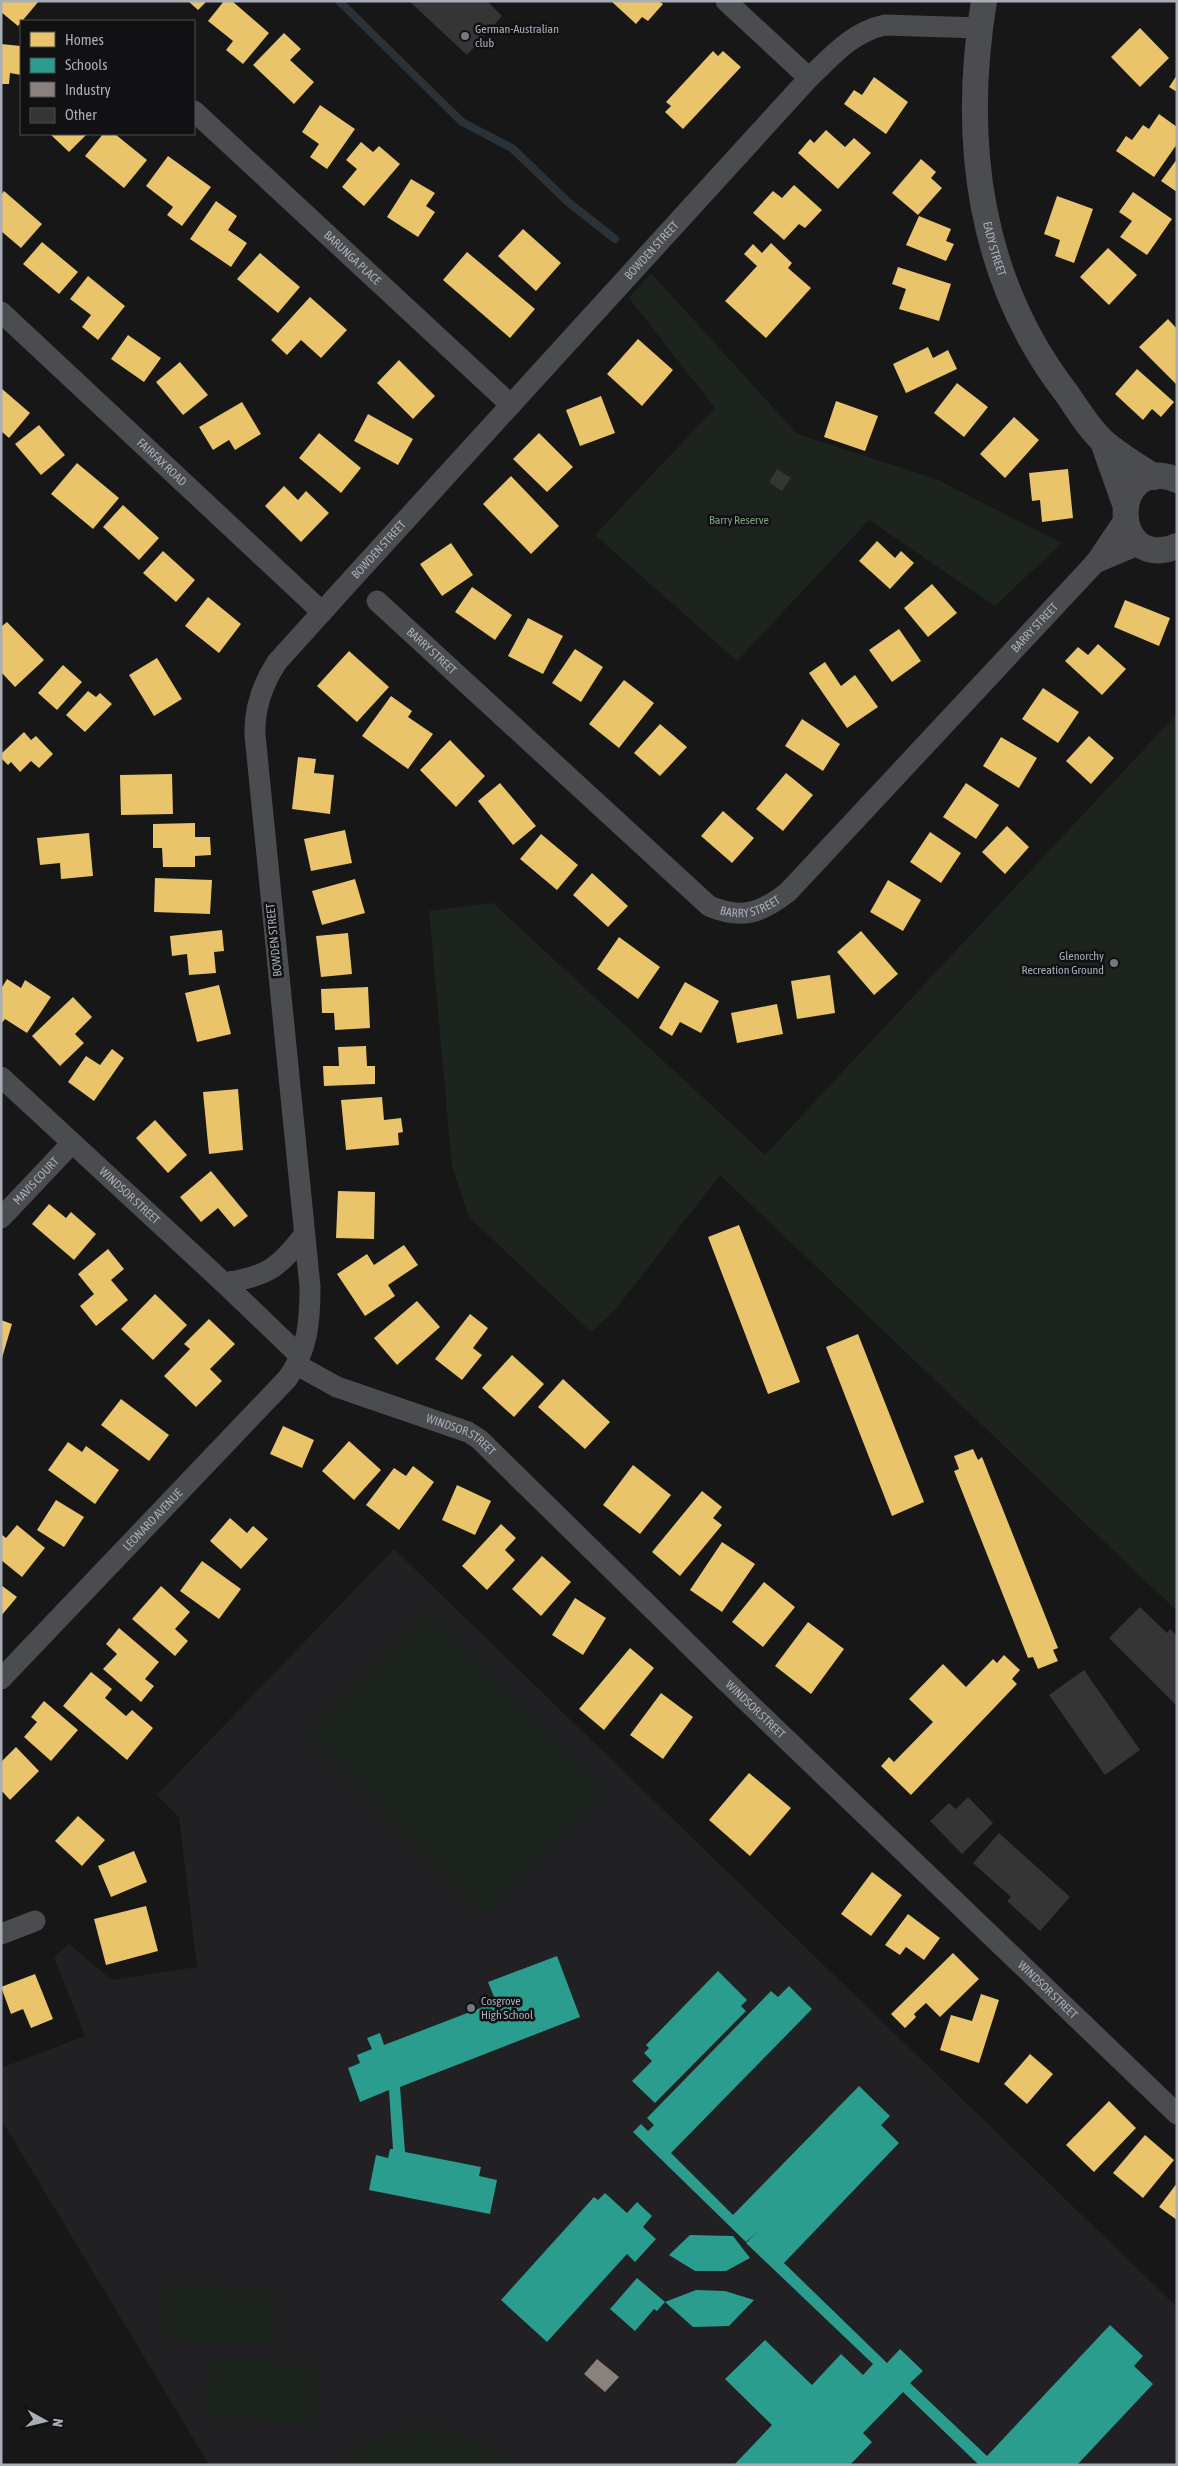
<svg xmlns="http://www.w3.org/2000/svg" width="1178" height="2466" font-family="'Asap Condensed',sans-serif">
  <rect width="100%" height="100%" fill="#171717"/>
  <path fill="#212123" d="M 394,1549 L 1177,2307 L 1177,2465 L 209,2465 L 1,2119 L 1,2068 L 85,2036 L 54,1957 L 69,1944 L 112,1980 L 197,1967 L 179,1817 L 157,1795 Z"/>
  <path fill="#1d241e" d="M 651,273 L 797,434 L 936,479 L 1062,543 L 995,606 L 869,520 L 737,661 L 595,535 L 715,408 L 629,298 Z
    M 1177,714 L 1177,1611 L 720,1175 L 616,1309 L 591,1332 L 469,1217 L 452,1166 L 429,911 L 493,903 L 765,1155 Z
    M 427,1609 L 608,1792 L 486,1914 L 305,1731 Z
    M 165,2283 L 275,2291 L 272,2346 L 161,2339 Z
    M 210,2357 L 320,2367 L 315,2425 L 205,2415 Z
    M 426,2429 C 459,2436 487,2443 514,2465 L 344,2465 C 370,2435 388,2434 426,2429 Z"/>
  <path fill="#e9c46a" d="M 1,1 L 39,1 L 18,26 L 1,12 Z
    M 188,1 L 207,1 L 198,10 Z
    M 224,1 L 232,1 L 269,33 L 243,64 L 226,50 L 233,41 L 208,21 Z
    M 611,1 L 659,1 L 663,4 L 648,21 L 642,17 L 636,24 Z
    M 1140,28 L 1169,58 L 1140,87 L 1111,57 Z
    M 284,33 L 301,49 L 290,60 L 314,82 L 294,104 L 253,65 Z
    M 1,44 L 21,46 L 21,75 L 10,73 L 9,84 L 1,84 Z
    M 713,51 L 718,56 L 723,51 L 741,67 L 683,129 L 665,112 L 671,106 L 666,102 Z
    M 1177,75 L 1177,92 L 1169,87 Z
    M 874,77 L 908,102 L 886,134 L 844,104 L 854,90 L 862,95 Z
    M 320,105 L 355,129 L 327,169 L 310,157 L 319,144 L 302,132 Z
    M 1159,114 L 1177,127 L 1177,144 L 1154,177 L 1116,151 L 1126,136 L 1132,140 L 1143,125 L 1149,129 Z
    M 826,130 L 845,147 L 854,138 L 871,153 L 838,189 L 798,153 L 810,139 L 814,143 Z
    M 50,134 L 87,134 L 69,152 Z
    M 103,134 L 115,134 L 147,160 L 124,188 L 85,156 Z
    M 361,142 L 373,152 L 379,146 L 400,164 L 364,206 L 342,187 L 357,169 L 346,160 Z
    M 168,156 L 211,187 L 182,226 L 167,215 L 173,207 L 146,186 Z
    M 921,159 L 936,172 L 931,178 L 942,188 L 918,215 L 892,193 Z
    M 1177,159 L 1177,192 L 1161,181 Z
    M 411,179 L 435,193 L 426,206 L 435,212 L 418,237 L 387,217 Z
    M 794,185 L 822,210 L 805,228 L 799,224 L 784,240 L 753,213 L 773,191 L 782,198 Z
    M 4,191 L 42,224 L 21,248 L 1,231 L 1,195 Z
    M 1133,192 L 1172,219 L 1147,255 L 1120,237 L 1132,221 L 1119,212 Z
    M 1057,196 L 1093,209 L 1074,263 L 1055,256 L 1060,240 L 1044,234 Z
    M 216,201 L 237,216 L 228,230 L 247,243 L 231,267 L 190,239 Z
    M 919,216 L 951,229 L 946,241 L 954,244 L 946,261 L 906,245 Z
    M 523,229 L 561,263 L 536,291 L 498,256 Z
    M 42,242 L 78,272 L 59,294 L 23,264 Z
    M 771,243 L 792,263 L 788,268 L 811,288 L 766,338 L 725,301 L 757,266 L 744,254 L 753,244 L 762,253 Z
    M 1108,248 L 1137,275 L 1109,305 L 1080,277 Z
    M 467,252 L 535,309 L 510,338 L 443,280 Z
    M 260,253 L 300,287 L 278,313 L 237,279 Z
    M 898,267 L 951,284 L 939,321 L 899,309 L 906,289 L 892,284 Z
    M 88,276 L 125,306 L 98,340 L 82,327 L 91,315 L 70,299 Z
    M 310,297 L 347,330 L 321,358 L 301,340 L 287,355 L 271,340 Z
    M 1168,319 L 1177,329 L 1177,385 L 1139,347 Z
    M 128,335 L 161,358 L 144,382 L 111,359 Z
    M 638,339 L 673,370 L 642,406 L 607,374 Z
    M 928,347 L 933,358 L 948,350 L 957,369 L 906,393 L 893,364 Z
    M 399,360 L 435,396 L 413,419 L 377,383 Z
    M 180,362 L 208,395 L 183,415 L 156,382 Z
    M 1137,369 L 1174,402 L 1161,417 L 1152,409 L 1143,420 L 1115,394 Z
    M 957,383 L 988,407 L 964,437 L 934,413 Z
    M 1,388 L 30,413 L 9,438 L 1,431 Z
    M 601,396 L 615,433 L 580,446 L 566,410 Z
    M 836,401 L 878,416 L 865,451 L 824,437 Z
    M 242,402 L 261,434 L 235,450 L 229,440 L 213,450 L 199,427 Z
    M 368,414 L 413,439 L 398,465 L 354,441 Z
    M 1014,417 L 1039,440 L 1005,478 L 980,454 Z
    M 39,425 L 65,455 L 41,475 L 15,444 Z
    M 319,433 L 361,468 L 341,493 L 299,458 Z
    M 539,433 L 573,467 L 547,492 L 513,459 Z
    M 77,463 L 119,498 L 93,529 L 51,494 Z
    M 1068,469 L 1073,518 L 1042,522 L 1040,500 L 1032,501 L 1029,473 Z
    M 511,476 L 559,526 L 531,554 L 483,504 Z
    M 284,486 L 298,500 L 306,491 L 329,513 L 301,542 L 265,506 Z
    M 123,505 L 159,538 L 139,560 L 103,527 Z
    M 877,541 L 895,558 L 901,551 L 914,563 L 890,589 L 859,561 Z
    M 451,543 L 473,575 L 442,596 L 420,564 Z
    M 163,551 L 195,580 L 176,602 L 143,573 Z
    M 932,584 L 957,613 L 928,637 L 904,608 Z
    M 472,587 L 512,615 L 495,640 L 455,612 Z
    M 208,597 L 241,624 L 219,653 L 185,626 Z
    M 1125,600 L 1170,618 L 1159,646 L 1114,627 Z
    M 528,618 L 563,636 L 543,674 L 508,656 Z
    M 7,622 L 44,660 L 15,687 L 1,672 L 1,627 Z
    M 899,629 L 921,661 L 892,682 L 869,650 Z
    M 1098,644 L 1126,669 L 1102,695 L 1065,661 L 1078,647 L 1088,655 Z
    M 575,649 L 603,667 L 581,702 L 552,683 Z
    M 349,651 L 389,687 L 357,722 L 317,686 Z
    M 157,658 L 182,699 L 154,716 L 129,675 Z
    M 825,662 L 841,686 L 855,675 L 878,707 L 847,728 L 809,673 Z
    M 63,665 L 82,682 L 57,710 L 38,693 Z
    M 624,680 L 654,703 L 619,748 L 589,724 Z
    M 1043,688 L 1079,712 L 1058,743 L 1022,719 Z
    M 88,691 L 96,697 L 100,693 L 112,704 L 85,732 L 66,715 Z
    M 391,696 L 412,711 L 408,717 L 433,734 L 408,769 L 362,736 Z
    M 802,719 L 840,744 L 823,771 L 785,746 Z
    M 660,724 L 687,747 L 660,776 L 634,753 Z
    M 24,732 L 31,740 L 36,736 L 53,754 L 39,768 L 31,761 L 20,772 L 11,762 L 8,765 L 1,758 L 1,754 Z
    M 1089,736 L 1114,758 L 1091,784 L 1066,761 Z
    M 1001,737 L 1037,758 L 1019,788 L 983,766 Z
    M 450,740 L 485,776 L 456,807 L 420,770 Z
    M 298,757 L 316,759 L 314,773 L 334,775 L 330,814 L 292,809 Z
    M 786,773 L 813,795 L 783,831 L 756,809 Z
    M 172,774 L 173,814 L 121,815 L 120,775 Z
    M 500,783 L 536,826 L 513,845 L 478,801 Z
    M 966,783 L 999,805 L 976,839 L 943,817 Z
    M 723,811 L 754,838 L 732,863 L 701,836 Z
    M 195,823 L 195,837 L 210,837 L 211,855 L 195,856 L 195,867 L 163,867 L 162,848 L 153,848 L 153,824 Z
    M 1007,826 L 1029,847 L 1005,874 L 982,852 Z
    M 345,830 L 352,863 L 311,871 L 304,839 Z
    M 930,832 L 961,853 L 941,883 L 910,862 Z
    M 89,833 L 93,876 L 61,879 L 60,863 L 40,865 L 37,838 Z
    M 541,834 L 578,865 L 557,890 L 520,859 Z
    M 592,873 L 628,906 L 608,927 L 573,895 Z
    M 155,878 L 212,880 L 210,914 L 154,912 Z
    M 355,879 L 365,913 L 322,925 L 312,891 Z
    M 888,880 L 921,900 L 903,931 L 870,912 Z
    M 222,930 L 224,951 L 214,952 L 216,973 L 189,975 L 187,954 L 172,956 L 170,936 Z
    M 861,931 L 898,974 L 874,995 L 837,952 Z
    M 348,933 L 352,974 L 321,977 L 316,936 Z
    M 619,937 L 660,967 L 638,999 L 597,969 Z
    M 830,975 L 835,1013 L 797,1019 L 791,981 Z
    M 7,979 L 21,988 L 25,980 L 51,997 L 27,1033 L 5,1019 L 1,1024 L 1,989 Z
    M 685,982 L 719,1001 L 701,1033 L 680,1022 L 672,1036 L 659,1028 Z
    M 219,985 L 231,1034 L 197,1042 L 185,993 Z
    M 368,987 L 370,1028 L 335,1030 L 334,1013 L 322,1013 L 321,989 Z
    M 73,997 L 92,1017 L 75,1034 L 84,1043 L 60,1066 L 32,1036 Z
    M 777,1004 L 783,1034 L 737,1043 L 731,1013 Z
    M 366,1046 L 367,1066 L 375,1066 L 375,1084 L 324,1086 L 323,1066 L 339,1066 L 338,1047 Z
    M 112,1049 L 124,1058 L 94,1101 L 68,1082 L 86,1056 L 100,1065 Z
    M 238,1089 L 243,1150 L 209,1154 L 203,1092 Z
    M 382,1097 L 384,1120 L 401,1118 L 403,1132 L 398,1133 L 399,1145 L 346,1150 L 341,1100 Z
    M 155,1120 L 187,1155 L 168,1173 L 136,1138 Z
    M 211,1171 L 248,1216 L 234,1227 L 218,1208 L 201,1222 L 180,1197 Z
    M 338,1191 L 375,1192 L 374,1239 L 336,1238 Z
    M 49,1204 L 66,1218 L 71,1212 L 96,1234 L 74,1260 L 32,1224 Z
    M 739,1225 L 800,1382 L 768,1394 L 708,1237 Z
    M 404,1245 L 418,1265 L 388,1285 L 395,1296 L 365,1316 L 337,1274 L 367,1254 L 374,1265 Z
    M 108,1249 L 124,1269 L 111,1280 L 128,1300 L 96,1326 L 80,1306 L 94,1294 L 78,1274 Z
    M 155,1294 L 187,1325 L 153,1360 L 121,1329 Z
    M 417,1301 L 440,1327 L 397,1365 L 374,1338 Z
    M 470,1314 L 488,1328 L 473,1348 L 482,1355 L 462,1380 L 435,1359 Z
    M 209,1319 L 235,1344 L 210,1369 L 222,1381 L 196,1407 L 164,1376 L 190,1349 L 184,1344 Z
    M 1,1320 L 12,1324 L 2,1358 L 1,1357 Z
    M 858,1334 L 924,1502 L 892,1516 L 826,1347 Z
    M 512,1355 L 544,1384 L 514,1417 L 482,1388 Z
    M 563,1379 L 610,1422 L 585,1449 L 538,1407 Z
    M 121,1399 L 169,1435 L 149,1461 L 101,1425 Z
    M 283,1426 L 314,1440 L 302,1468 L 270,1454 Z
    M 349,1441 L 381,1470 L 354,1500 L 322,1471 Z
    M 68,1442 L 82,1452 L 86,1446 L 119,1470 L 95,1504 L 48,1470 Z
    M 973,1449 L 978,1460 L 982,1457 L 1058,1648 L 1053,1650 L 1058,1661 L 1038,1669 L 1033,1657 L 1028,1658 L 954,1471 L 959,1469 L 954,1456 Z
    M 633,1465 L 671,1495 L 640,1534 L 603,1505 Z
    M 413,1466 L 434,1482 L 399,1530 L 366,1505 L 394,1468 L 406,1476 Z
    M 457,1485 L 491,1501 L 475,1535 L 442,1520 Z
    M 702,1491 L 722,1507 L 713,1518 L 722,1525 L 680,1576 L 652,1552 Z
    M 56,1500 L 84,1517 L 64,1547 L 37,1530 Z
    M 230,1518 L 247,1533 L 253,1526 L 268,1539 L 241,1569 L 210,1541 Z
    M 501,1524 L 516,1538 L 505,1550 L 515,1560 L 487,1590 L 462,1566 Z
    M 17,1525 L 45,1548 L 22,1577 L 1,1560 L 1,1534 L 6,1538 Z
    M 722,1542 L 755,1564 L 722,1612 L 690,1590 Z
    M 542,1556 L 571,1582 L 541,1616 L 512,1589 Z
    M 202,1561 L 241,1589 L 219,1619 L 180,1591 Z
    M 764,1582 L 795,1607 L 763,1647 L 732,1622 Z
    M 1,1585 L 17,1597 L 1,1616 Z
    M 161,1586 L 190,1612 L 175,1629 L 188,1641 L 175,1656 L 132,1619 Z
    M 575,1598 L 606,1618 L 583,1655 L 552,1635 Z
    M 808,1622 L 844,1649 L 811,1694 L 775,1666 Z
    M 119,1628 L 159,1662 L 145,1679 L 154,1686 L 141,1702 L 103,1669 L 117,1654 L 106,1644 Z
    M 630,1648 L 654,1668 L 604,1730 L 579,1709 Z
    M 1004,1655 L 1020,1670 L 1012,1679 L 1017,1684 L 911,1795 L 881,1766 L 889,1757 L 894,1762 L 933,1722 L 909,1699 L 943,1664 L 966,1687 L 993,1659 L 997,1663 Z
    M 91,1672 L 112,1689 L 105,1698 L 126,1716 L 132,1710 L 153,1728 L 127,1760 L 63,1706 Z
    M 661,1693 L 693,1717 L 663,1759 L 630,1735 Z
    M 44,1701 L 78,1730 L 51,1761 L 24,1737 L 37,1722 L 31,1717 Z
    M 16,1747 L 39,1771 L 10,1800 L 1,1790 L 1,1762 Z
    M 749,1773 L 791,1808 L 750,1856 L 709,1820 Z
    M 78,1816 L 105,1840 L 82,1866 L 55,1841 Z
    M 134,1851 L 147,1882 L 111,1897 L 98,1866 Z
    M 872,1872 L 902,1895 L 871,1936 L 841,1914 Z
    M 146,1906 L 158,1951 L 106,1965 L 94,1919 Z
    M 908,1914 L 940,1938 L 924,1960 L 906,1947 L 900,1955 L 885,1945 Z
    M 953,1953 L 979,1979 L 940,2017 L 926,2003 L 914,2014 L 916,2017 L 905,2028 L 891,2014 Z
    M 35,1974 L 53,2019 L 31,2028 L 23,2009 L 11,2014 L 1,1987 Z
    M 981,1994 L 999,2000 L 979,2063 L 940,2050 L 951,2015 L 972,2021 Z
    M 1030,2054 L 1053,2074 L 1027,2104 L 1004,2084 Z
    M 1109,2101 L 1136,2128 L 1094,2172 L 1066,2145 Z
    M 1145,2135 L 1174,2160 L 1143,2198 L 1113,2173 Z
    M 1177,2183 L 1177,2220 L 1159,2207 Z"/>
  <path fill="#2a9d8f" d="M 557,1956 L 580,2017 L 400,2087 L 405,2152 L 481,2167 L 479,2176 L 497,2180 L 490,2214 L 369,2190 L 376,2155 L 388,2158 L 390,2149 L 393,2149 L 389,2090 L 360,2102 L 348,2068 L 360,2063 L 357,2055 L 372,2049 L 367,2038 L 380,2033 L 384,2045 L 496,2002 L 488,1982 Z
    M 718,1971 L 747,2000 L 741,2006 L 746,2011 L 655,2103 L 632,2081 L 652,2061 L 644,2053 L 649,2048 L 646,2045 Z
    M 789,1986 L 812,2009 L 671,2153 L 733,2215 L 859,2086 L 890,2116 L 881,2125 L 899,2143 L 784,2263 L 887,2363 L 900,2349 L 923,2371 L 910,2383 L 987,2456 L 1110,2325 L 1143,2356 L 1134,2366 L 1153,2384 L 1077,2465 L 979,2465 L 903,2392 L 863,2433 L 872,2442 L 850,2465 L 734,2465 L 772,2425 L 725,2379 L 765,2340 L 812,2385 L 841,2354 L 863,2375 L 873,2364 L 746,2243 L 757,2232 L 746,2242 L 633,2132 L 641,2124 L 648,2131 L 654,2125 L 647,2118 L 771,1991 L 778,1997 Z
    M 605,2193 L 627,2213 L 637,2202 L 652,2216 L 643,2227 L 656,2239 L 635,2262 L 627,2254 L 547,2342 L 501,2300 L 594,2197 L 598,2200 Z
    M 690,2235 L 733,2236 L 750,2258 L 726,2271 L 695,2271 L 669,2255 Z
    M 637,2278 L 665,2302 L 657,2311 L 654,2309 L 635,2331 L 610,2309 Z
    M 696,2290 L 725,2291 L 754,2300 L 729,2326 L 693,2327 L 665,2302 Z"/>
  <path fill="#8a817c" d="M 597,2359 L 619,2377 L 605,2392 L 584,2374 Z"/>
  <g fill="none" stroke-linecap="round" stroke-linejoin="round">
    <path stroke="#2a3239" stroke-width="8" d="M 339,1 L 462,122 L 512,148 L 568,202 L 615,239"/>
  </g>
  <path fill="#353536" d="M 409,1 L 487,1 L 502,16 L 467,55 Z
    M 777,469 L 791,478 L 782,491 L 769,482 Z
    M 1140,1607 L 1167,1633 L 1170,1629 L 1177,1636 L 1177,1706 L 1109,1638 Z
    M 1084,1670 L 1140,1750 L 1105,1775 L 1049,1695 Z
    M 968,1797 L 993,1823 L 962,1854 L 930,1821 L 949,1803 L 956,1809 Z
    M 999,1833 L 1070,1897 L 1040,1931 L 1007,1901 L 1011,1897 L 973,1863 Z"/>
  <g fill="none" stroke-linecap="round" stroke-linejoin="round">
    <g stroke="#4b4c50" stroke-width="21">
      <path d="M 726,1 L 809,78"/>
      <path id="s1" d="M 194,111 L 511,405"/>
      <path id="s2" d="M 1,312 L 322,612"/>
      <path d="M 1095,563 L 1140,544"/>
      <path id="s3" d="M 377,601 L 709,906 C 742,920 761,913 788,892 L 1095,563 L 1124,520"/>
      <path id="s4" d="M 1,1077 L 224,1283 L 300,1356"/>
      <path id="s5" d="M 1,1218 L 72,1143"/>
      <path d="M 224,1283 C 267,1276 278,1269 304,1235"/>
      <path id="s6" d="M 297,1365 L 337,1387 L 468,1432 L 479,1439 L 735,1690 L 1177,2114"/>
      <path id="s7" d="M 1,1679 L 287,1379 C 308,1351 310,1321 310,1287 L 255,735 C 254,708 262,685 277,662 L 352,579 L 809,78 C 832,56 852,32 885,25 L 979,28"/>
      <path d="M 1,1934 L 35,1921"/>
    </g>
    <g stroke="#4b4c50" stroke-width="26">
      <path id="s8" d="M 984,1 C 961,141 979,280 1067,394 C 1078,410 1090,430 1104,442 C 1119,455 1138,466 1154,477"/>
      <path d="M 1103,442 L 1125,504"/>
      <path d="M 1177,480 C 1109,452 1108,574 1177,546"/>
    </g>
  </g>
  <g fill="#757880" stroke="#111113" stroke-width="2">
    <circle cx="465" cy="36" r="5"/>
    <circle cx="1114" cy="963" r="5"/>
    <circle cx="471" cy="2008" r="5"/>
  </g>
  <g text-anchor="middle" stroke-width="5" stroke-linejoin="round" paint-order="stroke">
    <g font-size="12" fill="#a8adb8" stroke="#111113" text-anchor="start">
      <text x="475" y="33">German-Australian<tspan x="475" dy="14">club</tspan></text>
      <text x="1104" y="960" text-anchor="end">Glenorchy<tspan x="1104" dy="14">Recreation Ground</tspan></text>
      <text x="481" y="2005">Cosgrove<tspan x="481" dy="14">High School</tspan></text>
    </g>
    <g font-size="12" fill="#a8adb8" stroke="#111113">
      <text dy="4" stroke="none"><textPath href="#s8" startOffset="250">EADY STREET</textPath></text>
      <text dy="4" stroke="none"><textPath href="#s7" startOffset="1700">BOWDEN STREET</textPath></text>
      <text dy="4" stroke="none"><textPath href="#s1" startOffset="216">BARUNGA PLACE</textPath></text>
      <text dy="4" stroke="none"><textPath href="#s2" startOffset="220">FAIRFAX ROAD</textPath></text>
      <text dy="4" stroke="none"><textPath href="#s7" startOffset="1295">BOWDEN STREET</textPath></text>
      <text dy="4" stroke="none"><textPath href="#s3" startOffset="898">BARRY STREET</textPath></text>
      <text dy="4" stroke="none"><textPath href="#s3" startOffset="74">BARRY STREET</textPath></text>
      <text dy="4" stroke="none"><textPath href="#s3" startOffset="494">BARRY STREET</textPath></text>
      <text transform="translate(274 940) rotate(-96)" y="4">BOWDEN STREET</text>
      <text dy="4" stroke="none"><textPath href="#s5" startOffset="51">MAVIS COURT</textPath></text>
      <text dy="4" stroke="none"><textPath href="#s4" startOffset="175">WINDSOR STREET</textPath></text>
      <text dy="4" stroke="none"><textPath href="#s6" startOffset="179">WINDSOR STREET</textPath></text>
      <text dy="4" stroke="none"><textPath href="#s7" startOffset="220">LEONARD AVENUE</textPath></text>
      <text dy="4" stroke="none"><textPath href="#s6" startOffset="584">WINDSOR STREET</textPath></text>
      <text dy="4" stroke="none"><textPath href="#s6" startOffset="989">WINDSOR STREET</textPath></text>
    </g>
    <g font-size="12" fill="#7fa381" stroke="#111113">
      <text x="739" y="524">Barry Reserve</text>
    </g>
  </g>
  <rect width="1178" height="2466" fill="none" stroke="#a8adb8" stroke-width="5"/>
  <rect x="20" y="20" width="175" height="115" fill="#111113" stroke="#4d4f55"/>
  <rect x="30" y="32" width="25" height="15" fill="#e9c46a" stroke="#4d4f55"/>
  <text x="65" y="45" font-size="15" fill="#a8adb8">Homes</text>
  <rect x="30" y="58" width="25" height="15" fill="#2a9d8f" stroke="#4d4f55"/>
  <text x="65" y="70" font-size="15" fill="#a8adb8">Schools</text>
  <rect x="30" y="82" width="25" height="15" fill="#8a817c" stroke="#4d4f55"/>
  <text x="65" y="95" font-size="15" fill="#a8adb8">Industry</text>
  <rect x="30" y="108" width="25" height="15" fill="#353536" stroke="#4d4f55"/>
  <text x="65" y="120" font-size="15" fill="#a8adb8">Other</text>
  <g transform="translate(45 2421) rotate(98)" stroke="#111113" stroke-width="4" paint-order="stroke">
  <path d="M0-4L9 19L0 12L-9 19Z" fill="#a8adb8"/>
  <text y="-8" font-size="14" font-weight="bold" text-anchor="middle" fill="#a8adb8">N</text>
  </g>
</svg>
